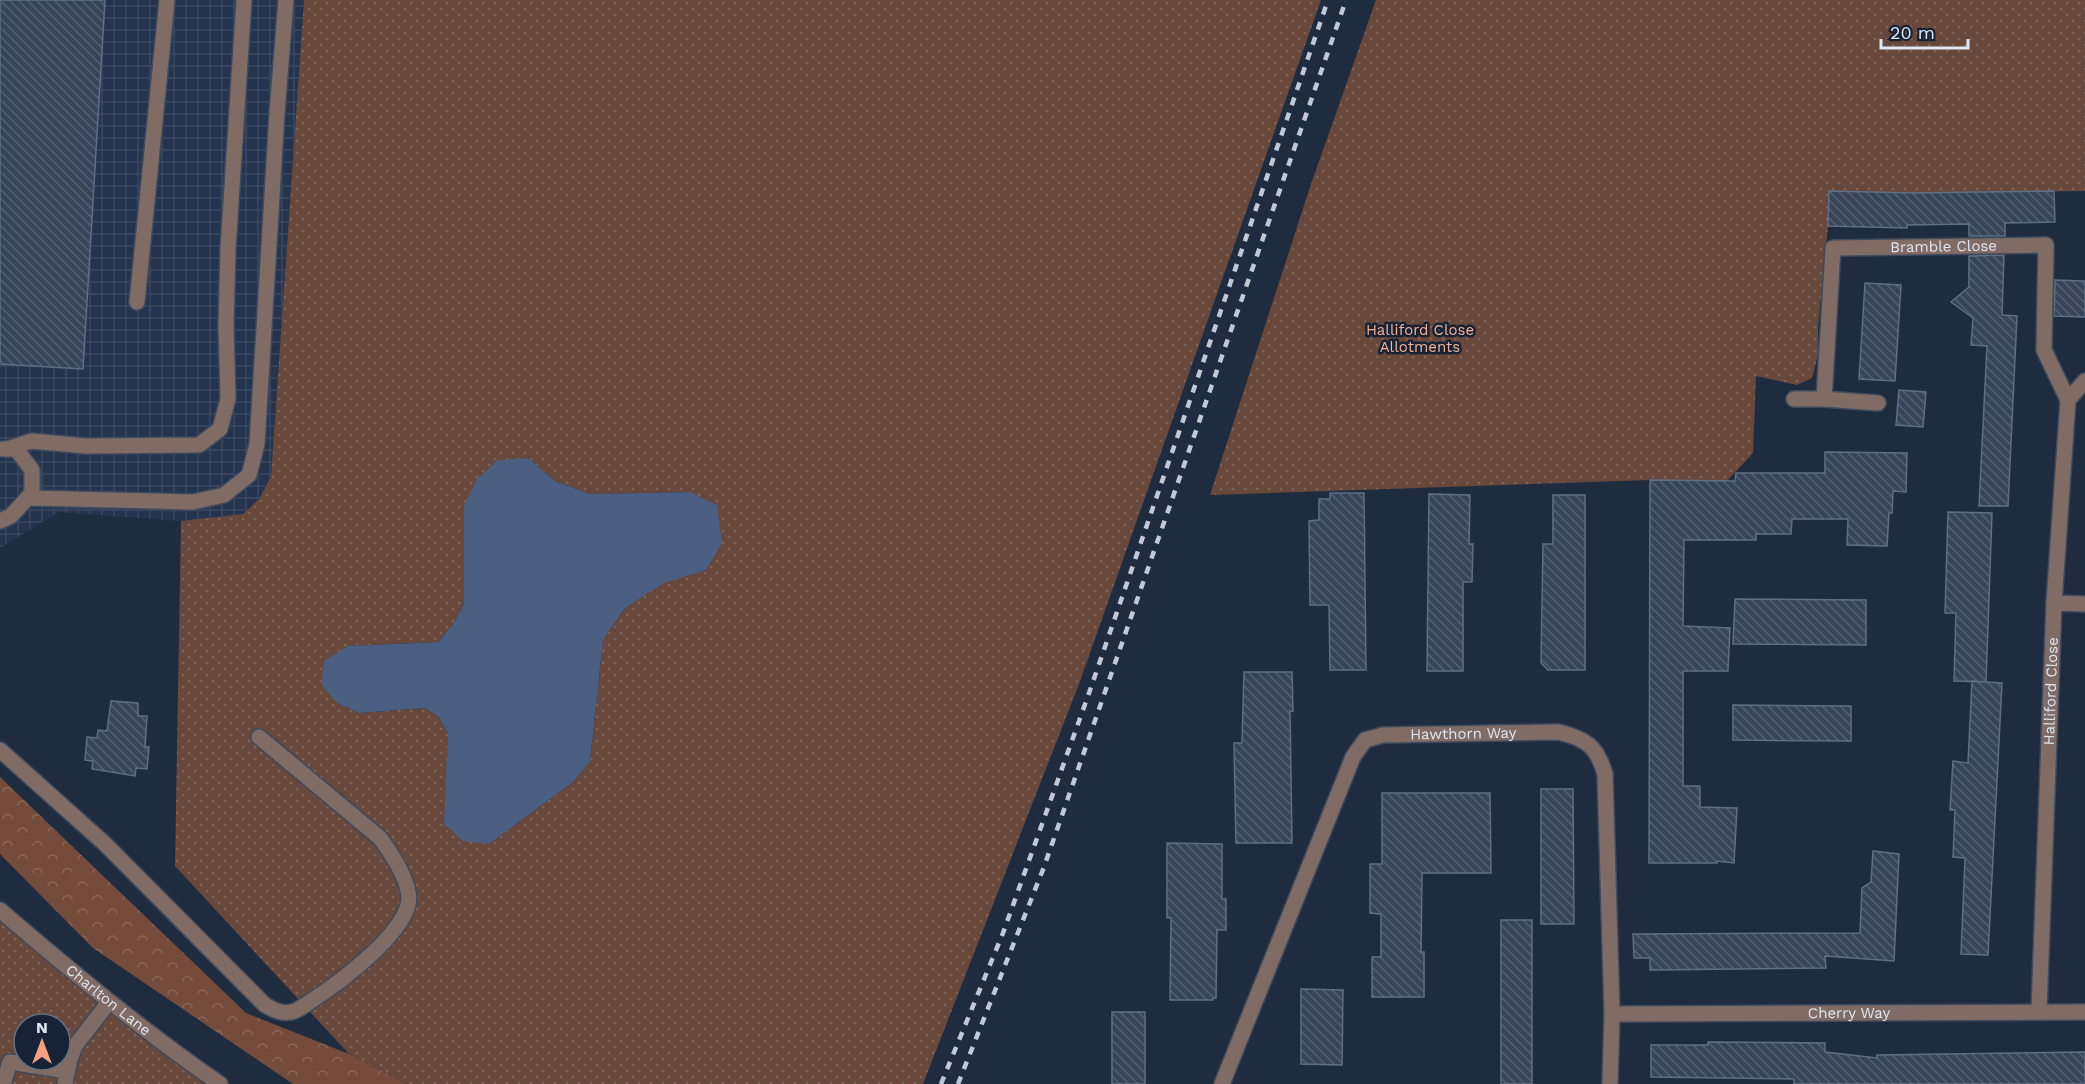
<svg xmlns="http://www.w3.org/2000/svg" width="2085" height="1084" font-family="'Work Sans',sans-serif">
  <defs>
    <pattern id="industrial-grid" width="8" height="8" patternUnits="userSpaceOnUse" patternTransform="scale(1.5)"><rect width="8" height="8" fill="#24344e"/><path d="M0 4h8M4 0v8" fill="none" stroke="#39485f"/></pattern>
    <pattern id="grass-dots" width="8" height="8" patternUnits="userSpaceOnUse" patternTransform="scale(1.5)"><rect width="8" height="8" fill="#68483b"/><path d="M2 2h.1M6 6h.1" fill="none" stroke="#7d6258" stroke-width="1.8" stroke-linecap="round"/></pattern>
    <pattern id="forest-crowns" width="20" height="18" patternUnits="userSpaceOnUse" patternTransform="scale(1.5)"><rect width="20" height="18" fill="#754c3b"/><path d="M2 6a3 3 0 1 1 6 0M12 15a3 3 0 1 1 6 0" fill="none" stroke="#886658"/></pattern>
    <pattern id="building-back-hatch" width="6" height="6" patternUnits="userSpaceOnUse" patternTransform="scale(1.5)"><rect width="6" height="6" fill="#37445a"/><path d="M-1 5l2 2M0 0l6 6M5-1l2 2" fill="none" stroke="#545f72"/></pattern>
  </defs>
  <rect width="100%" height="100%" fill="#1f2c40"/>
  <path fill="url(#industrial-grid)" d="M 0,0 L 304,0 L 271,477 L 259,499 L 243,514 L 181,521 L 59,512 L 0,548 Z"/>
  <path fill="url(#grass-dots)" fill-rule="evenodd" d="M 304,0 L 1321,0 L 1079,684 L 923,1084 L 407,1084 L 349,1054 L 175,866 L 181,521 L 243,514 L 259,499 L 271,477 ZM 528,458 L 555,481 L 590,494 L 689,492 L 706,570 L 664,582 L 625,608 L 603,640 L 590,762 L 573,782 L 489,844 L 445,824 L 448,734 L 439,717 L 425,708 L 359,713 L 337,703 L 348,646 L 438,642 L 454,623 L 464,604 L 464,506 Z
    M 1376,0 L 2085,0 L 2085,191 L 1908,193 L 1829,191 L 1828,226 L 1818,327 L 1818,355 L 1812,378 L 1797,385 L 1756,376 L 1753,453 L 1727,481 L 1650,480 L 1210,495 L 1310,187 Z
    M 0,910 L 220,1084 L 0,1084 ZM 24,1024 L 60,1024 L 60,1060 L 24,1060 Z"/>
  <path fill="url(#forest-crowns)" d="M 0,777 L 246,1013 L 349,1054 L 407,1084 L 293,1084 L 93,948 L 0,854 Z"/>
  <path fill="#4a5f82" d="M 528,458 L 555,481 L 590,494 L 690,492 L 717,505 L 722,543 L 706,570 L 664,583 L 625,608 L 603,640 L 590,762 L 573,782 L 489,844 L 463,841 L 444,824 L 448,734 L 439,717 L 425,708 L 359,713 L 337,703 L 322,685 L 324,661 L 348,646 L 438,642 L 454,623 L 464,604 L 464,506 L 478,478 L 498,460 Z"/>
  <path fill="url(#building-back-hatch)" stroke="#606f86" stroke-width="1.5" d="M 0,0 L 105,0 L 83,369 L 0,364 Z
    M 1829,191 L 1913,193 L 2054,191 L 2055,222 L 2005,223 L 2005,236 L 1969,236 L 1969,224 L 1907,225 L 1907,228 L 1828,226 Z
    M 2004,255 L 2002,315 L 2017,316 L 2008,506 L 1979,506 L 1987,346 L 1971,345 L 1973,318 L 1951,302 L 1969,287 L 1969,256 Z
    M 2055,280 L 2085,281 L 2085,317 L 2054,316 Z
    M 1865,283 L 1901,285 L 1895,381 L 1859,379 Z
    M 1899,390 L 1926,392 L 1923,427 L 1896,425 Z
    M 1825,452 L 1907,453 L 1906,492 L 1893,491 L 1892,513 L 1889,513 L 1887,546 L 1847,545 L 1848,519 L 1792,519 L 1791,534 L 1756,534 L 1756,540 L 1684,540 L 1683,626 L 1730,628 L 1728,671 L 1683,671 L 1683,786 L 1700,786 L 1700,807 L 1737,808 L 1734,863 L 1717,861 L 1717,863 L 1649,863 L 1650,480 L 1735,481 L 1736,473 L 1825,473 Z
    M 1330,493 L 1364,493 L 1366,670 L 1330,670 L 1329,605 L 1310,605 L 1309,521 L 1319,520 L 1319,499 L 1330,499 Z
    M 1429,494 L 1470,495 L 1469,544 L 1473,544 L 1472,582 L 1463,582 L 1463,671 L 1427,671 Z
    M 1553,495 L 1585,495 L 1585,670 L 1548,670 L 1541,663 L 1543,544 L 1553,544 Z
    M 1948,512 L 1992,513 L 1986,682 L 1954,681 L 1956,613 L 1945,613 Z
    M 1735,599 L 1866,600 L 1866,645 L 1733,644 Z
    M 1244,672 L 1292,672 L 1293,711 L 1290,711 L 1292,843 L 1236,843 L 1234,743 L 1242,743 Z
    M 1972,681 L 2002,683 L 1988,955 L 1961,954 L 1965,858 L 1953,857 L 1955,810 L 1950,810 L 1953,761 L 1968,763 Z
    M 111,701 L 138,703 L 138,716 L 147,716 L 145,747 L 149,747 L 147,769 L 136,768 L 135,776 L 92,769 L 93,761 L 85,760 L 87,737 L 97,738 L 98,730 L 107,731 Z
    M 1733,705 L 1851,706 L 1851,741 L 1733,740 Z
    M 1541,789 L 1573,789 L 1574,924 L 1541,924 Z
    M 1382,793 L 1490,793 L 1491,873 L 1422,873 L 1421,952 L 1424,952 L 1424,997 L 1372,997 L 1372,957 L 1381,957 L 1381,914 L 1370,913 L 1370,864 L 1382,864 Z
    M 1167,843 L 1222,844 L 1222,899 L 1226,899 L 1226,930 L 1217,930 L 1216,998 L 1213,998 L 1213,1000 L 1170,1000 L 1171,918 L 1167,918 Z
    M 1873,851 L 1899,854 L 1894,961 L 1825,956 L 1826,968 L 1650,970 L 1650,958 L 1634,958 L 1633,934 L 1860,933 L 1862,888 L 1871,882 Z
    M 1501,920 L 1532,920 L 1532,1084 L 1501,1084 Z
    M 1301,989 L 1343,990 L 1342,1065 L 1301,1064 Z
    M 1112,1012 L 1145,1012 L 1145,1084 L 1112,1084 Z
    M 1708,1042 L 1825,1043 L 1825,1052 L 1877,1058 L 1877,1055 L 2085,1052 L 2085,1084 L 1794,1084 L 1794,1079 L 1651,1077 L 1651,1045 L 1708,1045 Z"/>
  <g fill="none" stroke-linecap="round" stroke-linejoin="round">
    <defs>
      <g id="minor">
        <path d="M 137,302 L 167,0"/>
        <path d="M 1794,399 L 1824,399"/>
        <path id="s1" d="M 1878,403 L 1824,399 L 1833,248 L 2046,245 L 2044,350 L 2068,400"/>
        <path d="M 7,449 L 31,441 L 86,446 L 199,445 L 220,429 L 228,399 L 226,325 L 228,249 L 244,0"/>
        <path d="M 29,498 L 193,502 L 224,495 L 249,475 L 257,444 L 277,113 L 286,0"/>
        <path d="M 0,521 L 11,516 L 32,493 L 32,470 L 16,449 L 3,449"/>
        <path d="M 2054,603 L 2085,604"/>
        <path d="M 0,750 L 104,843 L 265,1005 C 274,1010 281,1014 291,1012 C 298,1011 305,1005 311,1001 C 339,983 399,938 408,905 C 413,885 391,853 380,838 L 259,737"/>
        <path id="s2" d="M 0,910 C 71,971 143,1031 220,1084"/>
        <path id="s3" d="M 2039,1011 L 2054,603 L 2068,400 L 2085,381"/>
        <path id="s4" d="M 1612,1014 L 2085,1012"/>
        <path d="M 3,1084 L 10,1062 L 67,1071"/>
        <path d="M 65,1084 L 70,1059 L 75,1046 L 109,1002"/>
        <path id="s5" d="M 1222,1084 L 1353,757 L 1365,740 L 1383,735 L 1559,732 C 1586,739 1597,746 1605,774 L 1612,1014 L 1610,1084"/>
      </g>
    </defs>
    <use href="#minor" stroke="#3e4a5d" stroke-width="18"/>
    <use href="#minor" stroke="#806c64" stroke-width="15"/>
    <path stroke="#c0c9d8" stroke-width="4.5" stroke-dasharray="8 8" stroke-linecap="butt" d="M 941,1084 L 1003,933 L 1088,696 L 1328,0
      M 958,1084 L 1044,867 L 1346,0"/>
  </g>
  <g text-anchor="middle" stroke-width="5" stroke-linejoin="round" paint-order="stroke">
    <g font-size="15" fill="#dfe7f5" stroke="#162235">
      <text dy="5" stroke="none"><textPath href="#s1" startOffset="316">Bramble Close</textPath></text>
      <text dy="5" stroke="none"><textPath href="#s3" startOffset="320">Halliford Close</textPath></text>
      <text dy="5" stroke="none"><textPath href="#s5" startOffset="472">Hawthorn Way</textPath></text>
      <text dy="5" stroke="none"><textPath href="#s2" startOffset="141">Charlton Lane</textPath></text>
      <text dy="5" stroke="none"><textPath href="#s4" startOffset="237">Cherry Way</textPath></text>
    </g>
    <g font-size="15" fill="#f8b194" stroke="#162235">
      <text x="1420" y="335">Halliford Close<tspan x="1420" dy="17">Allotments</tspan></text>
    </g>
  </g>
  <g transform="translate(42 1042)"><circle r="28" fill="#162235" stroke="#667182" stroke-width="1.5"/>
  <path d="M0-4.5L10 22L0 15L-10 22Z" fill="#f2a07f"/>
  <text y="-9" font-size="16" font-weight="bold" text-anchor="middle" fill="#dfe7f5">N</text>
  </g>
  <path d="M1881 39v9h87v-9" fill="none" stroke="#dfe7f5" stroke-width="3"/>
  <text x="1890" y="39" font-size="18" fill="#dfe7f5" stroke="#162235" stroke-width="4.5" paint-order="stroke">20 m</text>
</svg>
